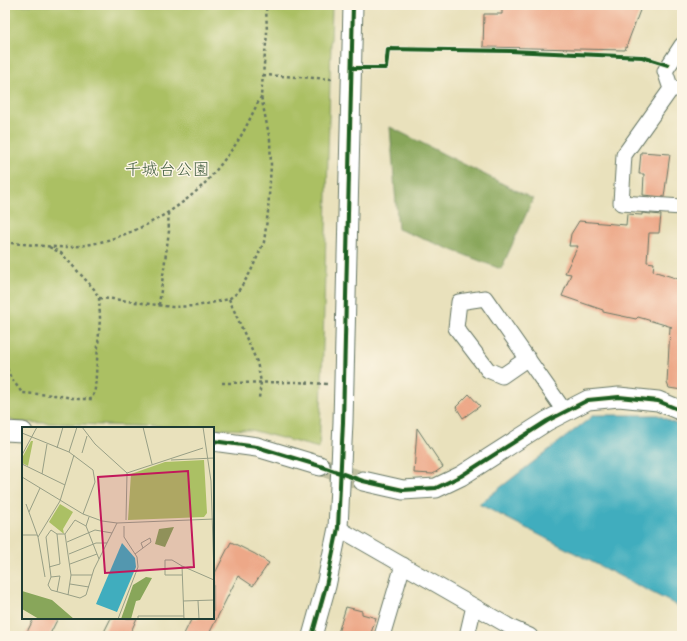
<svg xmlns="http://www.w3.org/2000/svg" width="687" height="641" font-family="Itim,'Klee One',sans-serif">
  <rect width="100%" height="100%" fill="#fcf5e5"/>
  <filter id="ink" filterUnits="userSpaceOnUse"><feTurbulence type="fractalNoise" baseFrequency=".025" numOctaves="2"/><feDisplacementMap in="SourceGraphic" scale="8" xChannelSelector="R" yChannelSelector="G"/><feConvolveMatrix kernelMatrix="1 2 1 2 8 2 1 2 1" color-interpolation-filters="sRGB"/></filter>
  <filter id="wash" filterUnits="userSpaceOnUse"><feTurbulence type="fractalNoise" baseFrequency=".012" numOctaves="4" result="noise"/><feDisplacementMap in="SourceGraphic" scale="16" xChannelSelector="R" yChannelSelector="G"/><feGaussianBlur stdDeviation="0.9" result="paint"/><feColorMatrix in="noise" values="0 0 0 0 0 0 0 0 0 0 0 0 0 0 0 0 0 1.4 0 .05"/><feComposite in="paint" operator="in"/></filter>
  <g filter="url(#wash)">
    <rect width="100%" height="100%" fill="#e9e1bc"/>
    <path fill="#abc064" stroke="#657e4c" d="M 5,5 L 332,5 L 322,384 L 319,448 L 251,430 L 15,422 L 5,417 Z"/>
    <path fill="#88a65a" stroke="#547247" d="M 390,127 L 533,199 L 501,269 L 398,229 Z"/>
    <path fill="#40adbe" stroke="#307579" d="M 594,415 L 658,415 L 682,427 L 682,608 L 479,504 Z"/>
    <g id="blocks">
      <path fill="#eda888" d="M 502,5 L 642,5 L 625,50 L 483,47 L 484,14 L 502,14 Z
        M 641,152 L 670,154 L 664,197 L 643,195 L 644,174 L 639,174 Z
        M 642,213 L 661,215 L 659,233 L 649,233 L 647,262 L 654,263 L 653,271 L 682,280 L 682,390 L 669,388 L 667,383 L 670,327 L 672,327 L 638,317 L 636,319 L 603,312 L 603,310 L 562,296 L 571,274 L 565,273 L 578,246 L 569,246 L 571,234 L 579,221 L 626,225 L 627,214 L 642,215 Z
        M 469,394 L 480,406 L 463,418 L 456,407 Z
        M 417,428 L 443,467 L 433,474 L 414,473 Z
        M 231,542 L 255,554 L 269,563 L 253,586 L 238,576 L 208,636 L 183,636 L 192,618 L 213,618 L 213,577 Z
        M 346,607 L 362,611 L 362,614 L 376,618 L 370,636 L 337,636 Z
        M 34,618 L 58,618 L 49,636 L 25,636 Z
        M 111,618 L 137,618 L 129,636 L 102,636 Z"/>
    </g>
  </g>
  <g filter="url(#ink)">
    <use href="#blocks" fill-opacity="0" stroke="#667664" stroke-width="1"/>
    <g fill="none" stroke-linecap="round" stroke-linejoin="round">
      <path stroke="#c1c0a1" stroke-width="19" stroke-dasharray="19 10" stroke-linecap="butt" d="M 320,466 L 363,481"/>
      <defs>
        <path id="minor" d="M 682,45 L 665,71 L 671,89 L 682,89
          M 671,89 L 624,155 L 621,203 L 682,207
          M 528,358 L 502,376 L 488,370 L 456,328 L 459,302 L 485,298 L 565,412
          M 338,528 L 512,628 L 530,636
          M 382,636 L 403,565
          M 467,636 L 474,606"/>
        <path id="tertiary" d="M 5,431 L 23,432
          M 213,441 L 257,447 L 320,466
          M 363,481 L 403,490 L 436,488 L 461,476 L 547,421 L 588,400 L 619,397 L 658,401 L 682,411
          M 312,636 L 326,586 L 338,528 L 343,422 L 353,5"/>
      </defs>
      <use href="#minor" stroke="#667664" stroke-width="17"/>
      <use href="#tertiary" stroke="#667664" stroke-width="21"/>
      <path stroke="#667664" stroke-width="2.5" stroke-dasharray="3 3" stroke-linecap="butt" d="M 263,75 L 333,79
        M 5,243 C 26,243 48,248 69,247 C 118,244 173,216 207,181 C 216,171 225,159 233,148 C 245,132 252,113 261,97
        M 99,298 L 113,299 L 172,307 L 197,306 L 229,299 L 237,293 L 250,273 L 264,242 L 268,212 L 271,165 L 270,140 L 261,96 L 267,33 L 266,5
        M 229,299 L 257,362 L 261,382 L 259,398
        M 159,305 L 169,231 L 168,212
        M 5,363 L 10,376 L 22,393 L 54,395 L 78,399 L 92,399 L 95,389 L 100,318 L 99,298 L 94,289 L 61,253 L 49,247
        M 222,383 L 297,382 L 327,384"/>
      <use href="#minor" stroke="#fff" stroke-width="15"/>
      <use href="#tertiary" stroke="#fff" stroke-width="19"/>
      <defs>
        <path id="cycleway" d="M 352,68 L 386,68 L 388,49 L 510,51 L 642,57 L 668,65
          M 213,441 L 257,447 L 320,466 L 363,481 L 403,490 L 436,488 L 461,476 L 547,421 L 588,400 L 619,397 L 658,401 L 682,411
          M 312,636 L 326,586 L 338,528 L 343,422 L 353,5"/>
      </defs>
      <use href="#cycleway" stroke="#fcf5e5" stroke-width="6"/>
      <use href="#cycleway" stroke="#1b5e20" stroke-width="4"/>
    </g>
  </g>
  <g text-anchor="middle" stroke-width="3" stroke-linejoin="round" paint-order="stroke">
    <g font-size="17" fill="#425e40" stroke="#fcf5e5">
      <text x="167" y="175">千城台公園</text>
    </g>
  </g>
  <g transform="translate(22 427)">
    <rect width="192" height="192" fill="#e9e1bc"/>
    <path d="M 9,14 L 11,14 L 6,39 L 0,36 L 0,31 ZM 182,33 L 185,86 L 182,90 L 106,93 L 109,47 L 143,35 ZM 38,77 L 51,85 L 41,102 L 42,107 L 27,95 Z" fill="#abc064"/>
    <path d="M 152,100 L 143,120 L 133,117 L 137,102 ZM 124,150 L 130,151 L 118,173 L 114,174 L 109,192 L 99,192 L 111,158 ZM 0,164 L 30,173 L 52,192 L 17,192 L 0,182 Z" fill="#88a65a"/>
    <path d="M 100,116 L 113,131 L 114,140 L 95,185 L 74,177 Z" fill="#40adbe"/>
    <path fill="none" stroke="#989f86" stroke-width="1" d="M 60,0 L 73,17 L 105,46 L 104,93M 121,0 L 130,37M 181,0 L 189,54 L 192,147M 0,6 L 47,25 L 71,43 L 73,55 L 61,87M 35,21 L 41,0M 47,25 L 55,0M 60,26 L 65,9M 0,28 L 15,0M 149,33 L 192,31M 0,37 L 43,58M 105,46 L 181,21M 20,47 L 25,17M 0,50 L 61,87 L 80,94 L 95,96 L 192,92M 4,77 L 16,110M 7,85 L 18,61M 67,90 L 64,99 L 77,132M 64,99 L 53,93 L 43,107 L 35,107 L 29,103 L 24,110 L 29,150 L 26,158 L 29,163 L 58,171 L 64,168 L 72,142 L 95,96M 43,107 L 49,148 L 46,168M 0,108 L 15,108M 45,115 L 73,103 L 90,106M 47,127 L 74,116 L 85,116M 113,127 L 129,115 L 128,111 L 119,116 L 121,121M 48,137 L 75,127M 160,139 L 150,133 L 143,133 L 143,148 L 160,148M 27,140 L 38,137 L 35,107M 49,148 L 70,148M 23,150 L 16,110 L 38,74 L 52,28M 29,150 L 38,149 L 35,165M 48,157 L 67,160M 161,174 L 192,173M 176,174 L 177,192M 96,192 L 116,140 L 115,130 L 102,110 L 102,99M 116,192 L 116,189 L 162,189M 162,192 L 160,139 L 192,153"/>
    <path fill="#c2185b" fill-opacity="0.15" stroke="#c2185b" stroke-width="2" d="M 166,44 L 172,140 L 83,146 L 76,50 Z"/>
    <rect width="192" height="192" fill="none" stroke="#1f3d34" stroke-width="2"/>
  </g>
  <rect width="687" height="641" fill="none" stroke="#fcf5e5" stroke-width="20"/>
</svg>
